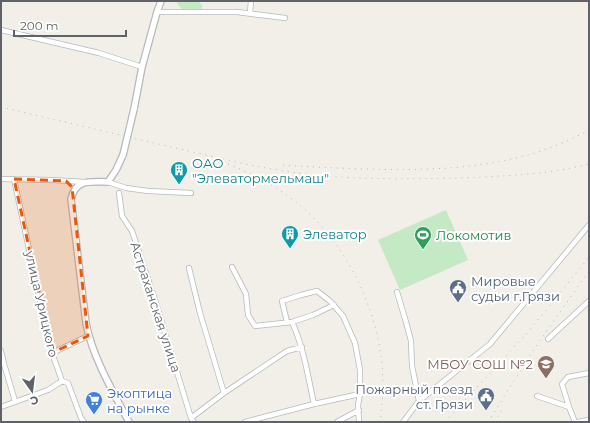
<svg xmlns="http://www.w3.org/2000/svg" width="590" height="423" font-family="Montserrat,sans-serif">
  <rect width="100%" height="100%" fill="#f1efe8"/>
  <path fill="#c5e8c5" d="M 177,1 L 198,1 L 202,5 L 202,7 L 201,10 C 197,9 185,11 184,10 C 181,9 178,5 177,3 Z
    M 446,210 L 468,260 L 400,290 L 378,240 Z"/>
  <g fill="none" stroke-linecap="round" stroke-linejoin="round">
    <defs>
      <path id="minor" d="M 157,12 L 237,12 L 285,18
        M 250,13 L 251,1
        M 1,30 L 99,53 L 142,67
        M 1,179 L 52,180 L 85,182
        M 14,179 L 47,333 L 52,353 L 62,381 L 68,383 L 81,418 L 84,422
        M 108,182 L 126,188 L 148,191 L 191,193
        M 119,193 L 122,216 L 132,231 L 156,303 L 191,418 L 194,422
        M 232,267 L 246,294 L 248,315 L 255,326 L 292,322 L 313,315 L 334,305
        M 189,268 L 200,313 L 224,393
        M 397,292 L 406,322 L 411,341 L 412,366 L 419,401
        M 287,322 L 282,301 L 301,295 L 317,291 L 330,301 L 343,316 L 355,343 L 360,370 L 360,394 L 358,405 L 359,422
        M 292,322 C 304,348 308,377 314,404
        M 548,339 L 589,301
        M 1,351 L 4,364 L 15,401
        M 52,353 L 88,336
        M 537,396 L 569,407
        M 1,407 L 48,390 L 62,381
        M 191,418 L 224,393 L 287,351 L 302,347
        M 245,422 L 314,404 L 360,394
        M 337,422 L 359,410
        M 403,422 L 419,401 L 490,344 L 589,225
        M 575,422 L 569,407 L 562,384 L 568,377 L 589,373
        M 578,422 L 589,420"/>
      <path id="tertiary" d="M 134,109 L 142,67 L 157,12 L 161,1
        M 123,155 L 116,170 L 108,182 C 91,182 76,178 71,199 L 86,323 C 92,356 113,392 129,422"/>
    </defs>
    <use href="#minor" stroke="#b5b8bc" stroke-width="6"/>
    <use href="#tertiary" stroke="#b5b8bc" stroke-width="8"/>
    <use href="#minor" stroke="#fff" stroke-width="4.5"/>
    <use href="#tertiary" stroke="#fff" stroke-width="5.5"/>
    <path stroke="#b6b7b8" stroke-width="1" stroke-dasharray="1 5" stroke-linecap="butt" d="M 1,107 C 52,119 103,131 154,143 C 204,154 254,168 306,174 C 357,180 408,179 460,178 C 503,176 546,175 589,164
      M 228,164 C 251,173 272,184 292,199 C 340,235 373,297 381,356 C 384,377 383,400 380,422
      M 283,165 C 310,167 336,168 363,169 C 441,171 519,169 589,130
      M 445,422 L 527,333 L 552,303 L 589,257
      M 488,422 L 534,349 L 589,271
      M 495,422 L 502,409"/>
    <defs>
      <path id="tertiary-bridge" d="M 123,155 L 134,109"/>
    </defs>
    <use href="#tertiary-bridge" stroke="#b5b8bc" stroke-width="8" stroke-linecap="butt"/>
    <use href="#tertiary-bridge" stroke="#fff" stroke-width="5.5"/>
  </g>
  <path fill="#e8590c" fill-opacity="0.2" stroke="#e8590c" stroke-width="3" stroke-dasharray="8 5" stroke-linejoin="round" d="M 14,179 L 66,181 L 72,187 L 88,336 L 52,353 Z"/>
  <defs>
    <symbol id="building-pin" viewBox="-11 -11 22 30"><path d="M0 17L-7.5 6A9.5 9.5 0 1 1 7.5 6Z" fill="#0f9aa8" stroke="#fff"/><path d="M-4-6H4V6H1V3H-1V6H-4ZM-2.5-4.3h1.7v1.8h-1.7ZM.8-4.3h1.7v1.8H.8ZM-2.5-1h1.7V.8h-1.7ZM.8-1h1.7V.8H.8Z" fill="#fff"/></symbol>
    <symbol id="stadium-pin" viewBox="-11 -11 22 30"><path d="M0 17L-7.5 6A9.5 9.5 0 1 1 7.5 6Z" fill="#2e9e5b" stroke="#fff"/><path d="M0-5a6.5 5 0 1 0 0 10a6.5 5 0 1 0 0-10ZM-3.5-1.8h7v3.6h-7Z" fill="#fff"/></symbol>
    <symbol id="civic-pin" viewBox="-11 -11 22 30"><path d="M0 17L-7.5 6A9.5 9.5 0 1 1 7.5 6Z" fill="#5c6f8a" stroke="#fff"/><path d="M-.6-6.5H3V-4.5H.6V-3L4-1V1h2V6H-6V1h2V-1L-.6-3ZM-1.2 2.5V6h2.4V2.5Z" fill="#fff"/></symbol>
    <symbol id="school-pin" viewBox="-11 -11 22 30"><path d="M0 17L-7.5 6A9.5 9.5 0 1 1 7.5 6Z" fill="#8d6e63" stroke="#fff"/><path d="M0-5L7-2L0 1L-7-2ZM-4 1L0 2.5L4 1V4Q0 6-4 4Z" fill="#fff"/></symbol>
    <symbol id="supermarket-pin" viewBox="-11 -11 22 30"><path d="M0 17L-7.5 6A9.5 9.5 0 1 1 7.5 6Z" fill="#3f7fe0" stroke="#fff"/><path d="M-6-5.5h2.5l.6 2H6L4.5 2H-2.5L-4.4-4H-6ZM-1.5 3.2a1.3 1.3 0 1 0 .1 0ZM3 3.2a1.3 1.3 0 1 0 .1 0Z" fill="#fff"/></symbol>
  </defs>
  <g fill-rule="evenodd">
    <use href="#building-pin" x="169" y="160" width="20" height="27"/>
    <use href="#building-pin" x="280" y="224" width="20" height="27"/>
    <use href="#stadium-pin" x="413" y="225" width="20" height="27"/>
    <use href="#civic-pin" x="448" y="278" width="20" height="27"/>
    <use href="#school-pin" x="536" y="354" width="20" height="27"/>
    <use href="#civic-pin" x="476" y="386" width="20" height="27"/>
    <use href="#supermarket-pin" x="84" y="390" width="20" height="27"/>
  </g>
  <g text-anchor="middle" stroke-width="4" stroke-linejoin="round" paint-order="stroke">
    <g font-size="13" fill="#0d838f" stroke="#fff" text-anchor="start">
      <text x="192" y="168">ОАО<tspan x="192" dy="15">"Элеватормельмаш"</tspan></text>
      <text x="303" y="239">Элеватор</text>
    </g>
    <g font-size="13" fill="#27864d" stroke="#fff" text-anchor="start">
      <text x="436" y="240">Локомотив</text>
    </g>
    <g font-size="13" fill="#4e5e75" stroke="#fff" text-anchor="start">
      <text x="471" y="286">Мировые<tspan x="471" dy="15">судьи г.Грязи</tspan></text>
      <text x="473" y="394" text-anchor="end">Пожарный поезд<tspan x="473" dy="15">ст. Грязи</tspan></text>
    </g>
    <g font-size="13" fill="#5f6368" stroke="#fff">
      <text transform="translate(42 304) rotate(77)" y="5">улица Урицкого</text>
      <text transform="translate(156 307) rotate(72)" y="5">Астраханская улица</text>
    </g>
    <g font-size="13" fill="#785e54" stroke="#fff" text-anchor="end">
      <text x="533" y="369">МБОУ СОШ №2</text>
    </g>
    <g font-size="13" fill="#366cbe" stroke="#fff" text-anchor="start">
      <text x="107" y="398">Экоптица<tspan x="107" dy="15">на рынке</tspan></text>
    </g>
  </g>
  <rect width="590" height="423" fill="none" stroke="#5f6368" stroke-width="4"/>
  <g transform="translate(32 391) rotate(166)" stroke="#ffffff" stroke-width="3" paint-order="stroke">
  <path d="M0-3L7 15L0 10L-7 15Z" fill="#5f6368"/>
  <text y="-6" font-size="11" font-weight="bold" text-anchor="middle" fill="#5f6368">С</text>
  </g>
  <path d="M14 30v6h112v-6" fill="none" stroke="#5f6368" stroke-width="2"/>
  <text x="20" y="30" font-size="12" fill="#5f6368" stroke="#ffffff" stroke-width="3" paint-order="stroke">200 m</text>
</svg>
